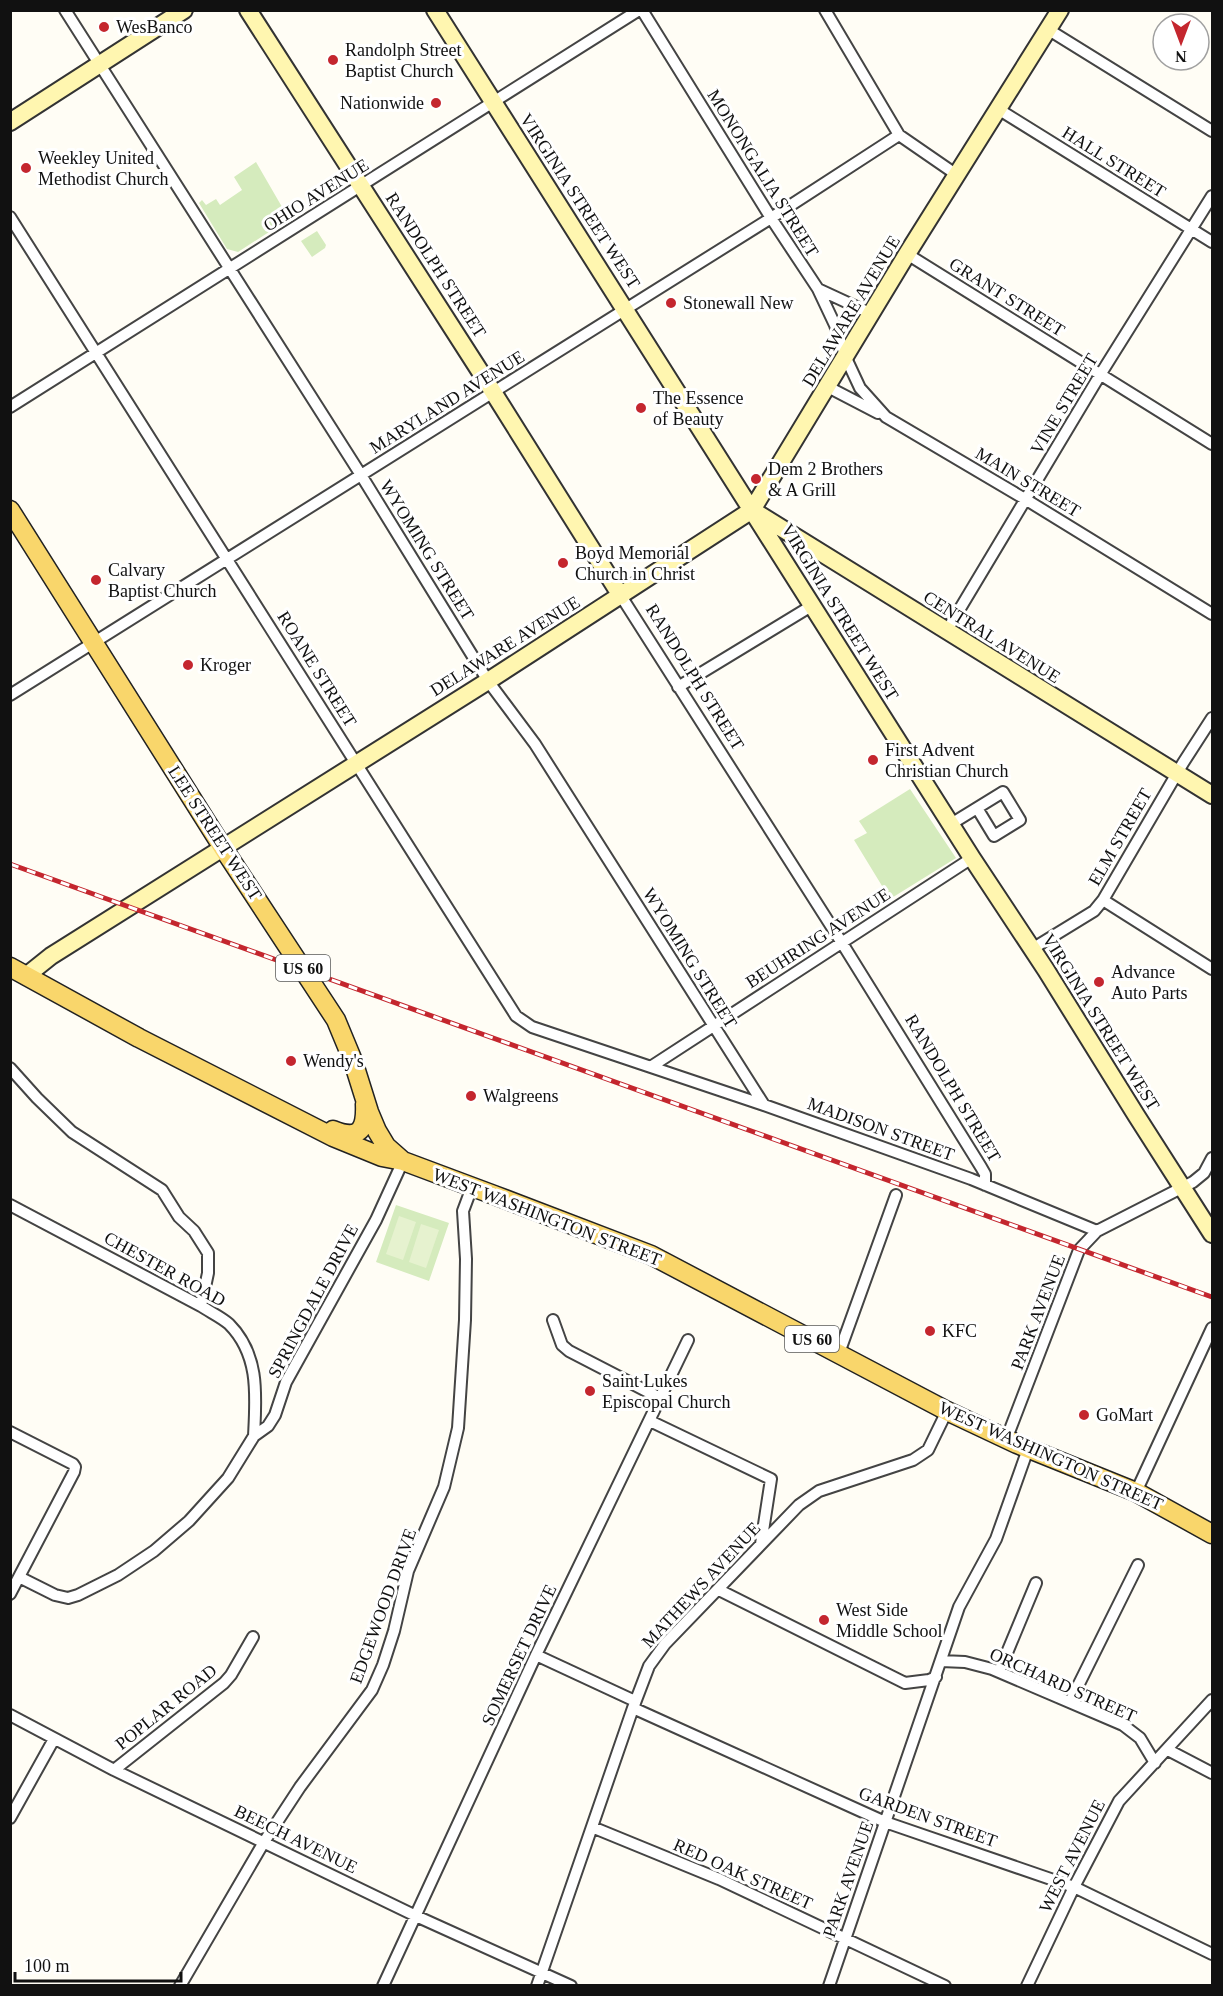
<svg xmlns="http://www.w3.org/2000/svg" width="1223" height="1996" font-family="'Times New Roman',serif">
  <rect width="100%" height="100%" fill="#fffdf5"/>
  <path fill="#d5ebbd" d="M 256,162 L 289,219 L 238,252 L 227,249 L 199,203 L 202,200 L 206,205 L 216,199 L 220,205 L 242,190 L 234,177 Z
    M 317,231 L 326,245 L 325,248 L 312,257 L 301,241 Z
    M 910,789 L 956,858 L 890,899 L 854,840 L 867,833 L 859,821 Z
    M 396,1205 L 449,1223 L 429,1281 L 376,1262 Z"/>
  <path fill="#e6f2cf" d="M 399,1216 L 416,1222 L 403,1260 L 386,1254 Z
    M 421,1224 L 439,1230 L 426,1268 L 409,1262 Z"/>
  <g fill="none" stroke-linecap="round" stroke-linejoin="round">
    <defs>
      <path id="street" d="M 65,10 L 361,475 L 488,681 L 535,744 L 764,1105
        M 642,10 L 771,218 L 818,289 L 835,325 L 846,358 L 860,388 L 886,417 L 1025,499 L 1212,614
        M 825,10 L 899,135 L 957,175
        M 1049,30 L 1212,131
        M 998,109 L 1212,242
        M 10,217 L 516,1016 L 532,1027 L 764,1105 L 971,1179 L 1097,1231
        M 907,254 L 1212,444
        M 818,289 L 872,314
        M 828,387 L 878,413
        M 10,407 L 639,10
        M 621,596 L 842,943 L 981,1167 L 985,1174 L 985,1185
        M 946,632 L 1100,375 L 1212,196
        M 678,687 L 813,605
        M 10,695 L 771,218 L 899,135
        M 951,824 L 1003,792 L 1020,820 L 994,836 L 977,808
        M 1103,900 L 1212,969
        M 1032,949 L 1094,911 L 1103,900 L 1183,763 L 1212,718
        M 652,1066 L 972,858
        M 10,1068 L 37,1098 L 72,1132 L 162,1190 L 179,1217 L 194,1231 L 208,1253 L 208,1273 L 201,1306
        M 10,1205 L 201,1306 C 210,1312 221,1317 229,1324 C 260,1355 256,1396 254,1436
        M 553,1320 L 562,1345 L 569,1351 L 660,1398
        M 839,1353 L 896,1195
        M 650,1421 L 771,1479 L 761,1544
        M 10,1432 L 73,1464 L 75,1467 L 74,1472 L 10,1594
        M 1006,1440 L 1079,1250 L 1097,1231 L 1193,1182 L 1204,1173 L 1212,1158
        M 1136,1492 L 1212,1328
        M 19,1577 L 55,1595 L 68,1598 L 78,1595 L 118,1575 L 154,1551 L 189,1521 L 228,1478 L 254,1436 L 268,1426 L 275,1415 L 286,1382 L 376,1220 L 403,1161
        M 719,1590 L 905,1683 L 929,1680 L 936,1677
        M 536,1655 L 635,1701
        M 941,1661 L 965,1662 L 992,1669 L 1123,1725 L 1140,1738 L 1155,1763
        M 999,1672 L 1036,1583
        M 1070,1702 L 1138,1565
        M 633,1708 L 885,1822 L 1074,1887 L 1212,1954
        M 10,1715 L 114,1770 L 416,1916 L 571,1986
        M 1168,1750 L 1212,1773
        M 114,1770 L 224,1683 L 231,1675 L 253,1637
        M 10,1818 L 54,1739
        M 592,1827 L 719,1879 L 945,1986
        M 180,1986 L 264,1842 L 300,1787 L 372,1690 L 383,1665 L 394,1631 L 408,1571 L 444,1487 L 458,1428 L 465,1320 L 466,1259 L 463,1211 L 472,1187
        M 383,1986 L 536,1655 L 688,1340
        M 537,1986 L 633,1708 L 649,1666 L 665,1644 L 799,1505 L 819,1491 L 913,1460 L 928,1450 L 947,1411
        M 829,1986 L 959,1607 L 996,1539 L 1028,1449
        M 1027,1986 L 1074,1887 L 1119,1801 L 1212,1700"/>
      <path id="secondary" d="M 248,10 L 483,376 L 621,596
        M 435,10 L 972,858 L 1046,970 L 1136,1115 L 1212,1234
        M 10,122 L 184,10
        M 757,513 L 1212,795
        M 26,976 L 51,956 L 488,681 L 752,510 L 907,254 L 1060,10"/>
      <path id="primary" d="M 10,510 L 223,848 L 336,1020 L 353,1061 L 369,1112 L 377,1131 L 386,1146 L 403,1161
        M 10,967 L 139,1038 L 333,1137 L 382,1157 L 403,1161 L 494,1195 L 651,1255 L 947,1411 L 1017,1444 L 1136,1492 L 1212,1534
        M 333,1130 C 360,1141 366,1129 365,1104"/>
    </defs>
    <use href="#street" stroke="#444" stroke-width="14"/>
    <use href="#secondary" stroke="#333" stroke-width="20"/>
    <use href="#primary" stroke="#222" stroke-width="21"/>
    <use href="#street" stroke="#fff" stroke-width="10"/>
    <use href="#secondary" stroke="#fff6b0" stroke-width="16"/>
    <use href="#primary" stroke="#f9d66b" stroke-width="18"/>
    <defs>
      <path id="rail" d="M 10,864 L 1212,1297"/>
    </defs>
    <use href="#rail" stroke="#c4262e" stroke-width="5"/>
    <use href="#rail" stroke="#fff" stroke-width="3" stroke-dasharray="9" stroke-linecap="butt"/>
  </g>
  <g fill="#c4262e" stroke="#fff" stroke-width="2">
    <circle cx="104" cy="27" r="6"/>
    <circle cx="333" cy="60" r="6"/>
    <circle cx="436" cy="103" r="6"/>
    <circle cx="26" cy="168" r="6"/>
    <circle cx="671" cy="303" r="6"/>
    <circle cx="641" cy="408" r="6"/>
    <circle cx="756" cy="479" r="6"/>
    <circle cx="563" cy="563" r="6"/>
    <circle cx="96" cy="580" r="6"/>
    <circle cx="188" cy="665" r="6"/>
    <circle cx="873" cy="760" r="6"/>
    <circle cx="1099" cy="982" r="6"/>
    <circle cx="291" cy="1061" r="6"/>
    <circle cx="471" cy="1096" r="6"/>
    <circle cx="930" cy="1331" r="6"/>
    <circle cx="590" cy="1391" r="6"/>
    <circle cx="1084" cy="1415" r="6"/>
    <circle cx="824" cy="1620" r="6"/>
  </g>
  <g text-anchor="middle" stroke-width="6" stroke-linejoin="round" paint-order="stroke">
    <g fill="#fff" stroke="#585858" stroke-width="1.5">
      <rect x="276" y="955" width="54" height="26" rx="4.5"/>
      <rect x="785" y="1326" width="54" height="26" rx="4.5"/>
    </g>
    <g font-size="16" font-weight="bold" fill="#111">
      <text x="303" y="974">US 60</text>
      <text x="812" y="1345">US 60</text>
    </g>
    <g font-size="18" fill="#111" stroke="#fff" text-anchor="start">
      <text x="116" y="33">WesBanco</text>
      <text x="345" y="56">Randolph Street<tspan x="345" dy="21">Baptist Church</tspan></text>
      <text x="424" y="109" text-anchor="end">Nationwide</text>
      <text x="38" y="164">Weekley United<tspan x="38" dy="21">Methodist Church</tspan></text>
      <text x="683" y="309">Stonewall New</text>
      <text x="653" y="404">The Essence<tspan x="653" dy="21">of Beauty</tspan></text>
      <text x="768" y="475">Dem 2 Brothers<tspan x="768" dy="21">&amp; A Grill</tspan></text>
      <text x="575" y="559">Boyd Memorial<tspan x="575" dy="21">Church in Christ</tspan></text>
      <text x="108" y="576">Calvary<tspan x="108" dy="21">Baptist Church</tspan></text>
      <text x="200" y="671">Kroger</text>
      <text x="885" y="756">First Advent<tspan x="885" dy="21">Christian Church</tspan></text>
      <text x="1111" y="978">Advance<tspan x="1111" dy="21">Auto Parts</tspan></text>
      <text x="303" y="1067">Wendy's</text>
      <text x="483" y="1102">Walgreens</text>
      <text x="942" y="1337">KFC</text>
      <text x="602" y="1387">Saint Lukes<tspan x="602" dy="21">Episcopal Church</tspan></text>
      <text x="1096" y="1421">GoMart</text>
      <text x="836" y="1616">West Side<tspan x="836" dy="21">Middle School</tspan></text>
    </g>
    <g font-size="18" fill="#111" stroke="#fff">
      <text transform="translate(1114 162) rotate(32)" y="6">HALL STREET</text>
      <text transform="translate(763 173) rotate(58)" y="6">MONONGALIA STREET</text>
      <text transform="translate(316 195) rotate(-32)" y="6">OHIO AVENUE</text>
      <text transform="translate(580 201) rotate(57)" y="6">VIRGINIA STREET WEST</text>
      <text transform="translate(436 265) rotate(57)" y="6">RANDOLPH STREET</text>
      <text transform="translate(1007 297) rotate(32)" y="6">GRANT STREET</text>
      <text transform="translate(851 311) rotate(-59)" y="6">DELAWARE AVENUE</text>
      <text transform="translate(447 402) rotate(-32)" y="6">MARYLAND AVENUE</text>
      <text transform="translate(1064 404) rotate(-59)" y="6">VINE STREET</text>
      <text transform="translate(1028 482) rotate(31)" y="6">MAIN STREET</text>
      <text transform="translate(427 550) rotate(58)" y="6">WYOMING STREET</text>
      <text transform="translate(840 612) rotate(58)" y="6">VIRGINIA STREET WEST</text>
      <text transform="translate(992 637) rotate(32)" y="6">CENTRAL AVENUE</text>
      <text transform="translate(505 646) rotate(-32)" y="6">DELAWARE AVENUE</text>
      <text transform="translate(317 669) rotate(58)" y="6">ROANE STREET</text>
      <text transform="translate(695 677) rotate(58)" y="6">RANDOLPH STREET</text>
      <text transform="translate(215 833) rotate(57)" y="6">LEE STREET WEST</text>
      <text transform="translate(1120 837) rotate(-60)" y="6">ELM STREET</text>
      <text transform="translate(818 938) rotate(-33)" y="6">BEUHRING AVENUE</text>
      <text transform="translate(690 958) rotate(58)" y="6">WYOMING STREET</text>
      <text transform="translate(1101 1022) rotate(58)" y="6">VIRGINIA STREET WEST</text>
      <text transform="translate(953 1088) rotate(59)" y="6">RANDOLPH STREET</text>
      <text transform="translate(881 1129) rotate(20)" y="6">MADISON STREET</text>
      <text transform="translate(547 1217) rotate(21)" y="6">WEST WASHINGTON STREET</text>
      <text transform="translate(165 1269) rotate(29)" y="6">CHESTER ROAD</text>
      <text transform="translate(313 1301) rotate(-62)" y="6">SPRINGDALE DRIVE</text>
      <text transform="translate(1038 1312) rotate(-69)" y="6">PARK AVENUE</text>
      <text transform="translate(1051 1456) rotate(24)" y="6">WEST WASHINGTON STREET</text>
      <text transform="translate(701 1585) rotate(-47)" y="6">MATHEWS AVENUE</text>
      <text transform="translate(383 1606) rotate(-70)" y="6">EDGEWOOD DRIVE</text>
      <text transform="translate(519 1655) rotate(-65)" y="6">SOMERSET DRIVE</text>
      <text transform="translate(1063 1685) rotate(24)" y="6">ORCHARD STREET</text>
      <text transform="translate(166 1707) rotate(-39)" y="6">POPLAR ROAD</text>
      <text transform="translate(928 1817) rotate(20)" y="6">GARDEN STREET</text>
      <text transform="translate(296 1839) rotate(26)" y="6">BEECH AVENUE</text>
      <text transform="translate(1072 1856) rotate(-63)" y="6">WEST AVENUE</text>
      <text transform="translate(743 1874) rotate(24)" y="6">RED OAK STREET</text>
      <text transform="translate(848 1879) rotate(-71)" y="6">PARK AVENUE</text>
    </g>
  </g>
  <rect width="1223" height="1996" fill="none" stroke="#111111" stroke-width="24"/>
  <g transform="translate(1181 42) rotate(180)"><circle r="28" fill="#ffffff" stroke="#a0a0a0" stroke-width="1.5"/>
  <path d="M0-4.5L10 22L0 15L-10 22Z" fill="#c4262e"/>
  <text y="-9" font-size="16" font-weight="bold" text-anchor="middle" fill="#111111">N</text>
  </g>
  <path d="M15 1972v9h166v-9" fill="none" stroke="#111111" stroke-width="3"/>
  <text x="24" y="1972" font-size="18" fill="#111111" stroke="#ffffff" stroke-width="4.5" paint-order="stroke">100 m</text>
</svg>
